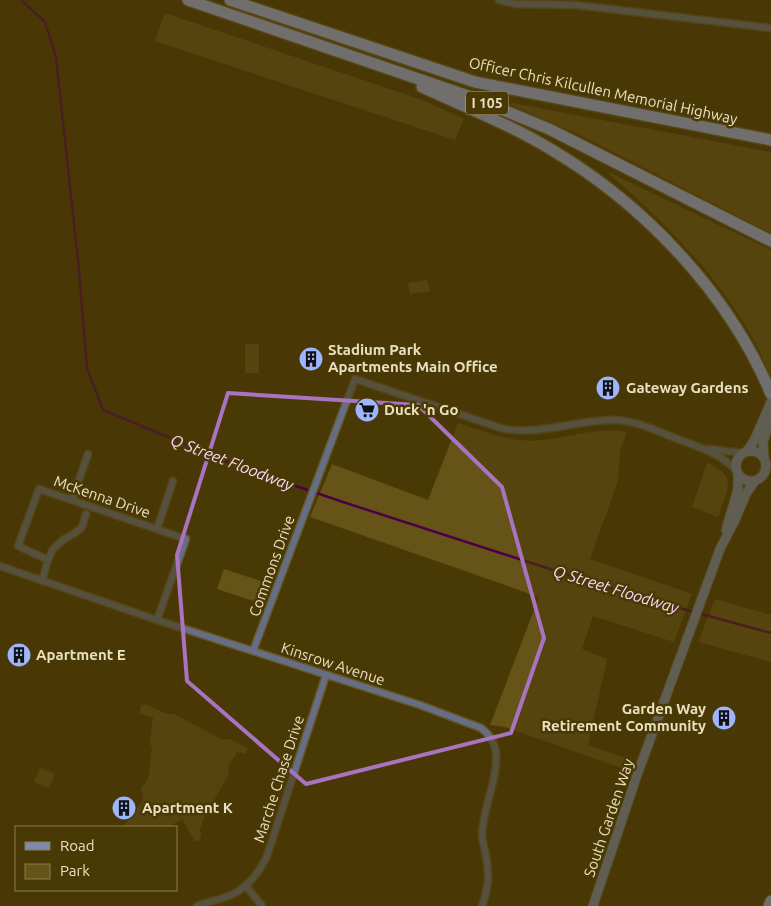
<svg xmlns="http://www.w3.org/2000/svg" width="771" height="906" font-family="Ubuntu,sans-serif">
  <rect width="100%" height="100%" fill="#493905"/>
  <path fill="#655317" d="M 165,13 L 422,100 L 464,119 L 455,140 L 155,41 Z
    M 512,103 L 771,152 L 771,233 L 582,136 L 509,104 Z
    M 606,171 L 771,250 L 771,379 C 766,367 762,355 756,344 C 719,275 664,222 606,171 Z
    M 427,280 L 430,291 L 410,294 L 408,283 Z
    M 245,344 L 259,344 L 259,373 L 245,373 Z
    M 458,423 C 486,432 513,444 544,440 C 572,437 598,427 627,432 L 620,450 L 618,481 L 590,559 L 692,594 L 674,642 L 593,616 L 582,649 L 607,659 L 588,745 L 631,760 L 627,770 L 505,727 L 490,725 L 539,597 L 310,517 L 332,464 L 428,500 Z
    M 707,463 C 739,476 727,490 718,517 L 692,507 Z
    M 224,569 L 264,582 L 257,602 L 217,589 Z
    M 715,599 L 771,615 L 771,662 L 698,642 Z
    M 141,705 L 148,705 L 165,713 L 174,714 L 221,739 L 230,739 L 248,748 L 245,754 L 237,752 L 228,767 L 229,774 L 213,802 L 208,807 L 199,831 L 202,834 L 199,841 L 195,841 L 182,819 L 168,827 L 123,827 L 143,801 L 143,796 L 141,789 L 148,779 L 152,749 L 150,743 L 153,717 L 140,714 Z
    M 40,768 L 55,774 L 49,788 L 34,782 Z"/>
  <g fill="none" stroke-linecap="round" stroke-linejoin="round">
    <path stroke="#4c0048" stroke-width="2.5" d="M 21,0 L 45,22 L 56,57 L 79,270 L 87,368 L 103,410 L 240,467 L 343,502 L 621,592 L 771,633"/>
    <defs>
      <path id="street" d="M 499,0 L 516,4 L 576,5 L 771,28
        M 709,449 L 743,453
        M 72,500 L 88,454
        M 157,529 L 173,481
        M 48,560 L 53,549 L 63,540 L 75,533 L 82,527 L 86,514
        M 0,566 L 157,620 L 420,705 L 481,728 C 489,734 495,742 496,753 C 498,780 483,807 482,834 C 482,842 485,849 486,856 C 490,875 488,889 482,906
        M 42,581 L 48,560 L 18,546 L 39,489 L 186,539 L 157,620
        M 253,651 L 355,379 L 504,429 C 541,435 576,420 614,420 C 637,420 661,433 683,441 C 702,448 722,455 736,470
        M 246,886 L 262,906
        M 197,906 C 205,902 214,901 223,898 C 244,892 258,875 267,856 L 326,675"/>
      <path id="secondary" d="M736 466a15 15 0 1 1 30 0a15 15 0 1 1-30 0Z
        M 747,451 L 754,441 L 771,402
        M 764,457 L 763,443 L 771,414
        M 726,530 L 738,489 L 738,474
        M 593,906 L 636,778 L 720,549 L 734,522 L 747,492 L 755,481"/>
      <path id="highway" d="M 188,0 L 474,98 L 549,129 L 771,241
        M 230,0 L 475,82 L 771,140
        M 422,87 C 465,107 511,125 552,150 C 645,205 729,294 771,394
        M 769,906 L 771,901"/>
    </defs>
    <use href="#street" stroke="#665727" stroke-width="9"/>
    <use href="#secondary" stroke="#665727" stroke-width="11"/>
    <use href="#highway" stroke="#665727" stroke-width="14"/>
    <use href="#street" stroke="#666e86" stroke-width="6"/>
    <use href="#secondary" stroke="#7d89af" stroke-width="9"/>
    <use href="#highway" stroke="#9fb1eb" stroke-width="11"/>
  </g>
  <path d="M0 0H771V906H0ZM 228,393 L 418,405 L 502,487 L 544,638 L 511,733 L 306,784 L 187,681 L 177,555 Z" fill="#493905" fill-opacity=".55" fill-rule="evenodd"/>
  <path fill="none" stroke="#a874c0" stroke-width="4" stroke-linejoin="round" d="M 228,393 L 418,405 L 502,487 L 544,638 L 511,733 L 306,784 L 187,681 L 177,555 Z"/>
  <defs>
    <symbol id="building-disc" viewBox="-11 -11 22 22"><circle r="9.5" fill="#9eb4fd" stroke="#493905"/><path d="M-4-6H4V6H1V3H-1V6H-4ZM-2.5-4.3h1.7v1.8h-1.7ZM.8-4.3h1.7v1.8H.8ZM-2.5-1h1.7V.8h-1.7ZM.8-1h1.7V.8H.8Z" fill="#111"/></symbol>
    <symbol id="supermarket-disc" viewBox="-11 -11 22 22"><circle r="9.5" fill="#9eb4fd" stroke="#493905"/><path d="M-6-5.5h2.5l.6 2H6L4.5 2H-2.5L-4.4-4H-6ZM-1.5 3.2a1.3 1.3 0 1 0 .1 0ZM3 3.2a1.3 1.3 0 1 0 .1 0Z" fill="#111"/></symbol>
  </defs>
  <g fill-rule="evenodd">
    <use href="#building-disc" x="297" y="345" width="28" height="28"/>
    <use href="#building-disc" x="594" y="374" width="28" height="28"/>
    <use href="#supermarket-disc" x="353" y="396" width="28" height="28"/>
    <use href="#building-disc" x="5" y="641" width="28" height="28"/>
    <use href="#building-disc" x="710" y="704" width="28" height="28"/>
    <use href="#building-disc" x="110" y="794" width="28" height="28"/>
  </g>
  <g text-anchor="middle" stroke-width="5" stroke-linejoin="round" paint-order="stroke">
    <rect fill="#493905" stroke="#baae89" stroke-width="1" x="466" y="91.5" width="42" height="23" rx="4"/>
    <g font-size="14" font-weight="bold" fill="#ebe0c1">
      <text x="487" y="108">I 105</text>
    </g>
    <g font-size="15" fill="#ebe0c1" stroke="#493905">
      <text transform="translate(603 91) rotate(12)" y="5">Officer Chris Kilcullen Memorial Highway</text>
      <text transform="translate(102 497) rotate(19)" y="5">McKenna Drive</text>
      <text transform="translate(272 566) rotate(-70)" y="5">Commons Drive</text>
      <text transform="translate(333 664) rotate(18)" y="5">Kinsrow Avenue</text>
      <text transform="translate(279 779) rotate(-72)" y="5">Marche Chase Drive</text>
      <text transform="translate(609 818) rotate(-71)" y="5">South Garden Way</text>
    </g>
    <g font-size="15" font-weight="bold" fill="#ebe0c1" stroke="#493905" text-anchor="start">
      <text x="328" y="355">Stadium Park<tspan x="328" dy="17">Apartments Main Office</tspan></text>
      <text x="626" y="393">Gateway Gardens</text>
      <text x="384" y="415">Duck 'n Go</text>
      <text x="36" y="660">Apartment E</text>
      <text x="706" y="714" text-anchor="end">Garden Way<tspan x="706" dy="17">Retirement Community</tspan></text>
      <text x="142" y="813">Apartment K</text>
    </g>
    <g font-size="16" font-style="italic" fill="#fed5f8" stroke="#493905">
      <text transform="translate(232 462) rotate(21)" y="6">Q Street Floodway</text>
      <text transform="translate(616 589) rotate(17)" y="6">Q Street Floodway</text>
    </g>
  </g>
  <rect x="15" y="826" width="162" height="65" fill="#493905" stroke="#8a7c50"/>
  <rect x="25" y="842" width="25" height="8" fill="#7d89af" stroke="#8a7c50"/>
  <text x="60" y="851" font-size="15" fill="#ebe0c1">Road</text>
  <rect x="25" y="864" width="25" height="15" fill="#655317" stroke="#8a7c50"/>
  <text x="60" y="876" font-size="15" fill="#ebe0c1">Park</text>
</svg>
